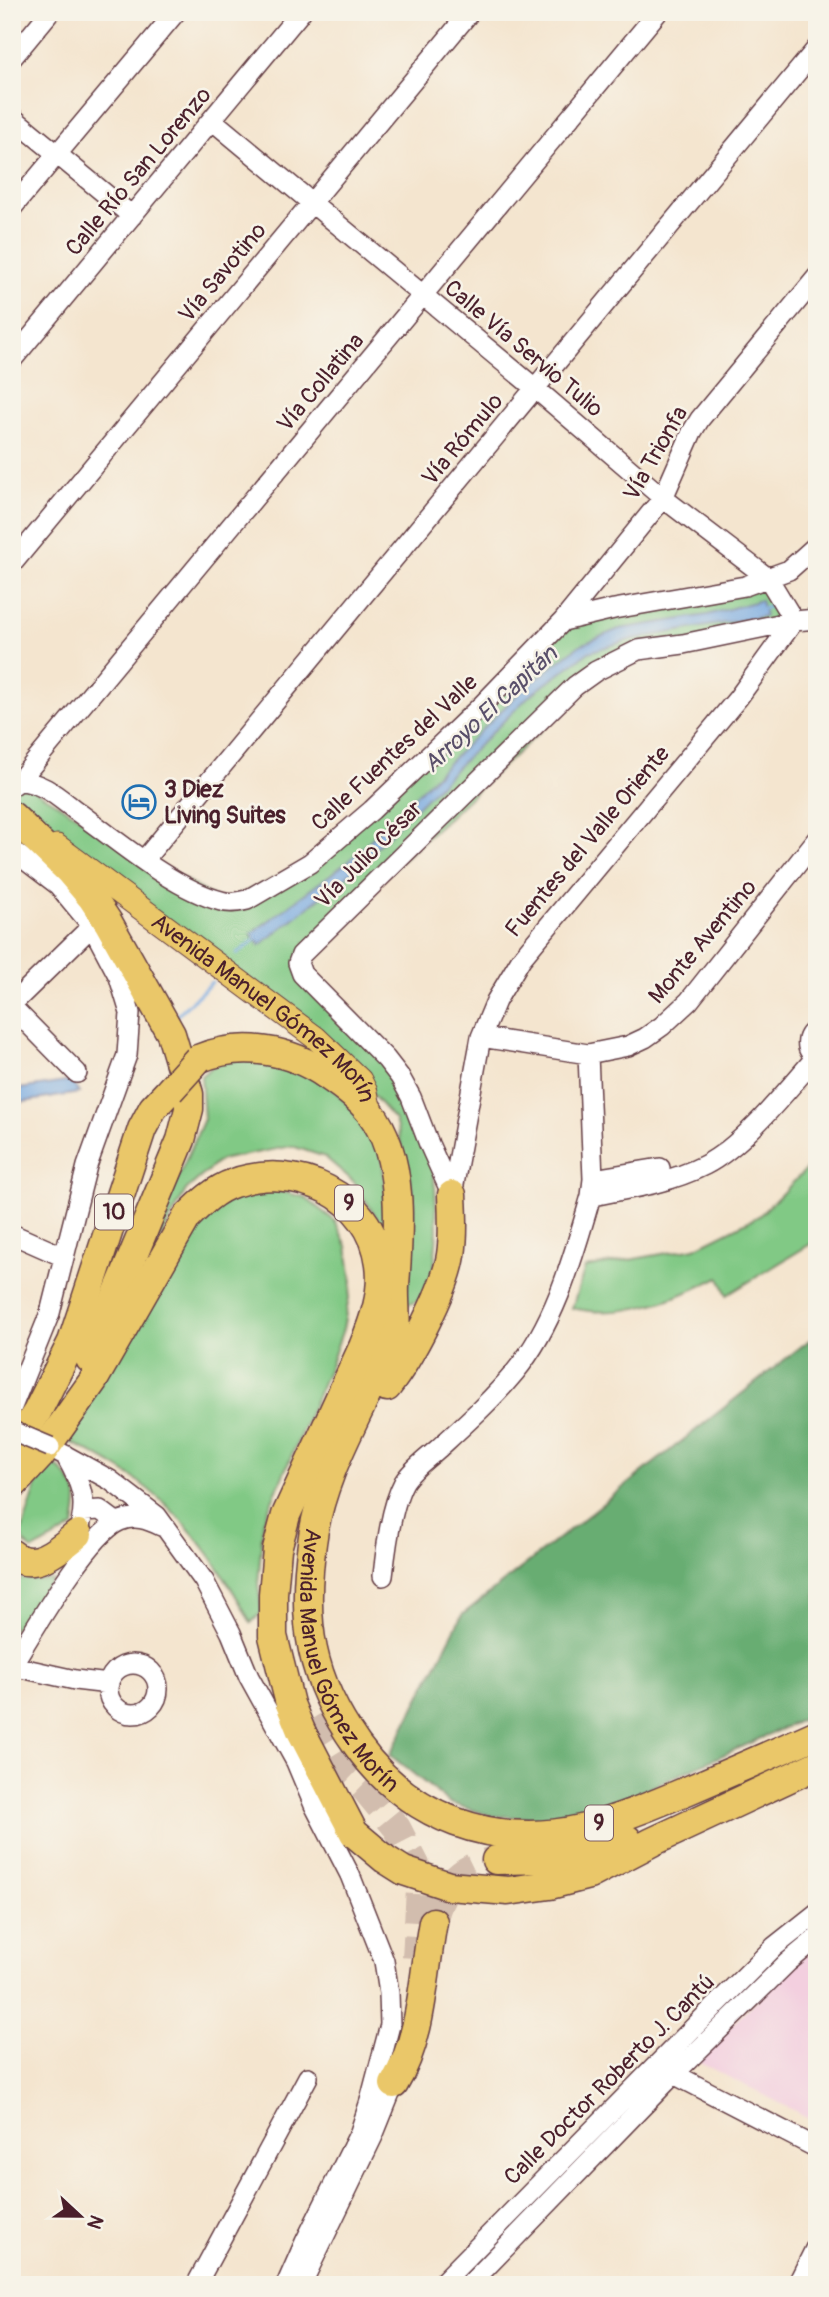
<svg xmlns="http://www.w3.org/2000/svg" width="829" height="2297" font-family="Pangolin,sans-serif">
  <rect width="100%" height="100%" fill="#f7f3e8"/>
  <filter id="ink" filterUnits="userSpaceOnUse"><feTurbulence type="fractalNoise" baseFrequency=".0143" numOctaves="2"/><feDisplacementMap in="SourceGraphic" scale="14" xChannelSelector="R" yChannelSelector="G"/><feConvolveMatrix kernelMatrix="1 2 1 2 8 2 1 2 1" color-interpolation-filters="sRGB"/></filter>
  <filter id="wash" filterUnits="userSpaceOnUse"><feTurbulence type="fractalNoise" baseFrequency=".00686" numOctaves="4" result="noise"/><feDisplacementMap in="SourceGraphic" scale="28" xChannelSelector="R" yChannelSelector="G"/><feGaussianBlur stdDeviation="1.57" result="paint"/><feColorMatrix in="noise" values="0 0 0 0 0 0 0 0 0 0 0 0 0 0 0 0 0 1.4 0 .05"/><feComposite in="paint" operator="in"/></filter>
  <g filter="url(#wash)">
    <rect width="100%" height="100%" fill="#f4e5cf"/>
    <path fill="#f3cfdf" d="M 817,1943 L 817,2122 L 695,2060 Z"/>
    <path fill="#81c985" stroke="#667458" stroke-width="2" d="M 768,578 L 794,621 L 619,658 L 301,955 L 302,974 L 386,1059 L 429,1144 L 435,1187 L 437,1230 L 434,1270 L 427,1290 L 418,1301 L 404,1306 L 409,1275 L 414,1195 L 395,1120 L 340,1058 L 12,812 L 12,786 L 19,781 L 222,902 L 310,863 L 563,621 Z
      M 241,1054 L 315,1070 L 380,1138 L 390,1238 L 353,1181 L 325,1157 L 292,1146 L 220,1160 L 186,1190 L 107,1339 L 204,1119 L 201,1076 L 212,1067 Z
      M 817,1159 L 817,1240 L 727,1295 L 719,1277 C 674,1300 622,1320 572,1308 L 585,1268 L 695,1248 L 759,1216 Z
      M 274,1190 L 304,1197 L 335,1221 L 347,1246 L 352,1282 L 343,1329 L 330,1366 L 263,1522 L 258,1585 L 262,1612 L 251,1623 C 219,1562 178,1504 118,1468 C 98,1455 77,1445 55,1435 L 209,1196 Z
      M 45,1460 C 57,1463 72,1480 76,1492 C 79,1502 75,1517 74,1527 L 33,1550 L 25,1544 L 21,1534 Z
      M 12,1574 L 19,1579 L 53,1580 L 12,1631 Z"/>
    <path fill="#68ad72" stroke="#59664e" stroke-width="2" d="M 817,1334 L 817,1713 L 656,1785 L 619,1805 L 588,1814 L 540,1818 L 492,1816 L 450,1803 L 390,1755 L 462,1615 Z"/>
    <path fill="#75a7e0" stroke="#606386" stroke-width="2" d="M 761,600 L 765,616 L 633,639 L 589,652 L 528,697 L 345,878 L 260,945 L 251,934 L 350,860 L 520,692 L 580,645 L 619,629 L 707,615 Z
      M 71,1081 L 79,1093 L 17,1103 L 12,1110 L 12,1090 Z"/>
    <g fill="none" stroke-linecap="round" stroke-linejoin="round">
      <path stroke="#75a7e0" stroke-width="3.5" d="M 759,610 L 775,604
        M 237,954 L 257,938
        M 174,1018 L 212,982"/>
    </g>
  </g>
  <g filter="url(#ink)">
    <g fill="none" stroke-linecap="round" stroke-linejoin="round">
      <path stroke="#d2bdae" stroke-width="28" stroke-dasharray="28 14" stroke-linecap="butt" d="M 312,1719 L 342,1767 L 365,1789 L 397,1828 L 416,1865 L 420,1889 L 416,1958
        M 433,1922 C 441,1888 461,1865 496,1860"/>
      <defs>
        <path id="minor" d="M 12,58 L 50,12
          M 12,117 L 132,216
          M 212,120 L 536,389 L 663,498 L 768,578 L 794,621
          M 12,208 L 176,12
          M 12,360 L 301,12
          M 12,564 L 470,12
          M 563,621 L 663,498 L 692,432 L 700,419 L 817,277
          M 19,781 L 658,12
          M 12,786 L 19,781 C 42,782 57,796 75,810 C 115,839 173,889 221,901 C 230,904 239,902 247,900 L 310,863 L 372,810 L 482,705 L 563,621 L 614,609 L 745,586 L 789,570 L 817,545
          M 12,850 L 58,885 L 92,926 L 119,977 L 130,1013 L 127,1055 L 87,1166 L 50,1313 L 12,1407
          M 144,860 L 817,48
          M 12,1004 L 92,926
          M 12,1007 L 77,1073
          M 817,1029 C 805,1036 804,1050 817,1057
          M 481,1037 L 588,1054 L 628,1046 L 645,1038 L 662,1026 L 689,1001 L 817,839
          M 593,1179 L 660,1168
          M 452,1195 L 429,1144 L 411,1097 L 400,1077 L 386,1059 L 302,974 L 298,963 L 301,955 L 575,686 L 596,671 L 638,650 L 683,644 L 794,621 L 817,619
          M 452,1195 L 481,1037 L 496,1001 L 521,959 L 738,698 L 794,621
          M 591,1196 C 629,1189 670,1183 705,1165 C 743,1146 788,1089 816,1057
          M 12,1234 L 64,1257
          M 50,1447 L 110,1480 L 157,1516 L 204,1581 L 231,1633 L 249,1677 L 296,1762 L 314,1805 L 350,1875 L 384,1961 L 389,1993 L 390,2025 L 370,2101 L 360,2132 L 305,2242 L 286,2285
          M 65,1455 C 85,1489 89,1507 74,1545
          M 84,1511 L 100,1510 L 116,1522
          M 383,1576 C 386,1548 391,1506 404,1482 C 412,1469 428,1458 439,1448 C 465,1424 492,1400 515,1372 C 556,1322 573,1257 591,1196 L 593,1179 L 588,1054
          M108 1689a25 25 0 1 1 50 0a25 25 0 1 1-50 0Z
          M 12,1665 C 31,1635 89,1533 120,1521 C 135,1515 147,1519 161,1526
          M 12,1666 L 75,1680 L 109,1684
          M 664,2069 L 817,2148
          M 196,2285 L 308,2077
          M 301,2285 L 373,2136 L 394,2084
          M 440,2285 L 705,2016 L 774,1947 L 817,1913
          M 469,2285 L 673,2075 L 788,1962 L 817,1938
          M 797,2285 L 817,2245"/>
        <g id="major">
          <path id="s1" d="M 57,846 L 316,1038 L 360,1080 L 366,1092 L 370,1112"/>
        </g>
        <g id="highway">
          <path d="M 12,816 L 69,871 L 92,898 L 108,922 L 171,1034 L 189,1094 L 189,1109 L 181,1140 L 90,1359"/>
          <path id="s2" d="M 198,1059 C 241,1041 290,1049 328,1076 C 343,1086 359,1098 370,1112 C 405,1157 399,1232 395,1285 C 394,1302 398,1324 393,1340 C 388,1352 381,1365 375,1377 C 350,1430 319,1484 312,1543 C 301,1622 310,1679 357,1745 C 409,1818 493,1849 581,1829 C 618,1820 655,1804 691,1789 C 733,1771 775,1753 817,1734"/>
          <path d="M 387,1387 C 409,1359 446,1289 451,1255 C 454,1235 453,1215 452,1195"/>
          <path d="M 12,1451 L 37,1412 L 72,1342 L 142,1129 L 153,1108 L 170,1090"/>
          <path d="M 12,1486 L 40,1456 L 93,1381 L 187,1217 C 200,1204 215,1189 234,1183 C 296,1161 371,1195 380,1264 C 384,1293 374,1320 363,1347 L 286,1515 L 277,1549 L 273,1594 L 273,1636 L 290,1704 L 301,1731 L 354,1833 L 385,1859 L 404,1871 L 449,1886 L 508,1891 L 550,1885 L 589,1875 L 652,1842 L 817,1765"/>
          <path d="M 12,1554 C 33,1574 62,1547 78,1534"/>
          <path d="M 496,1860 L 552,1859 L 587,1853 L 627,1839"/>
          <path d="M 394,2084 C 423,2037 423,1975 433,1922"/>
        </g>
      </defs>
      <use href="#minor" stroke="#643d44" stroke-width="22"/>
      <use href="#major" stroke="#643d44" stroke-width="25"/>
      <use href="#highway" stroke="#643d44" stroke-width="31"/>
      <use href="#minor" stroke="#fff" stroke-width="19"/>
      <use href="#major" stroke="#eac769" stroke-width="23"/>
      <use href="#highway" stroke="#eac769" stroke-width="28"/>
      <defs>
        <path id="minor-bridge" d="M 12,1431 L 50,1447"/>
        <path id="highway-bridge" d="M 170,1090 L 198,1059"/>
      </defs>
      <use href="#minor-bridge" stroke="#643d44" stroke-width="22" stroke-linecap="butt"/>
      <use href="#highway-bridge" stroke="#643d44" stroke-width="31" stroke-linecap="butt"/>
      <use href="#minor-bridge" stroke="#fff" stroke-width="19"/>
      <use href="#highway-bridge" stroke="#eac769" stroke-width="28"/>
    </g>
  </g>
  <defs>
    <symbol id="hotel-ring" viewBox="-11 -11 22 22"><circle r="9.5" fill="#f7f3e8" stroke="#1f6fb2" stroke-width="1.5"/><path d="M-6-4.5h1.5V1H6V5H4.5V3h-9V5H-6ZM-4 0a1.8 1.8 0 1 1 3.6 0ZM.5 0V-2.5h3Q6-2.5 6 0Z" fill="#1f6fb2"/></symbol>
  </defs>
  <g fill-rule="evenodd">
    <use href="#hotel-ring" x="120" y="783" width="38" height="38"/>
  </g>
  <g text-anchor="middle" stroke-width="5" stroke-linejoin="round" paint-order="stroke">
    <g fill="#f7f3e8" stroke="#7e5f64" stroke-width="2">
      <rect x="335" y="1185.5" width="28" height="35" rx="5"/>
      <rect x="95" y="1194.5" width="38" height="35" rx="5"/>
      <rect x="585" y="1805.5" width="28" height="35" rx="5"/>
    </g>
    <g font-size="21" font-weight="bold" fill="#4a1f2b">
      <text x="349" y="1210">9</text>
      <text x="114" y="1219">10</text>
      <text x="599" y="1830">9</text>
    </g>
    <g font-size="23" fill="#4a1f2b" stroke="#f7f3e8">
      <text transform="translate(138 171) rotate(-50)" y="8">Calle Río San Lorenzo</text>
      <text transform="translate(222 272) rotate(-50)" y="8">Vía Savotino</text>
      <text transform="translate(524 348) rotate(40)" y="8">Calle Vía Servio Tulio</text>
      <text transform="translate(320 382) rotate(-50)" y="8">Vía Collatina</text>
      <text transform="translate(462 439) rotate(-50)" y="8">Vía Rómulo</text>
      <text transform="translate(655 453) rotate(-60)" y="8">Vía Trionfa</text>
      <text transform="translate(394 752) rotate(-43)" y="8">Calle Fuentes del Valle</text>
      <text transform="translate(587 841) rotate(-50)" y="8">Fuentes del Valle Oriente</text>
      <text transform="translate(368 854) rotate(-45)" y="8">Vía Julio César</text>
      <text transform="translate(702 941) rotate(-50)" y="8">Monte Aventino</text>
      <text dy="8" stroke="none"><textPath href="#s1" startOffset="264">Avenida Manuel Gómez Morín</textPath></text>
      <text dy="8" stroke="none"><textPath href="#s2" startOffset="774">Avenida Manuel Gómez Morín</textPath></text>
      <text transform="translate(609 2079) rotate(-45)" y="8">Calle Doctor Roberto J. Cantú</text>
    </g>
    <g font-size="23" font-weight="bold" fill="#4a1f2b" stroke="#f7f3e8" text-anchor="start">
      <text x="164" y="797">3 Diez<tspan x="164" dy="26">Living Suites</tspan></text>
    </g>
    <g font-size="24" font-style="italic" fill="#594f6a" stroke="#f7f3e8">
      <text transform="translate(490 709) rotate(-43)" y="8">Arroyo El Capitán</text>
    </g>
  </g>
  <rect width="829" height="2297" fill="none" stroke="#f7f3e8" stroke-width="42"/>
  <g transform="translate(80 2216) rotate(112)" stroke="#f7f3e8" stroke-width="5" paint-order="stroke">
  <path d="M0-5L12 26L0 18L-12 26Z" fill="#4a1f2b"/>
  <text y="-10" font-size="19" font-weight="bold" text-anchor="middle" fill="#4a1f2b">N</text>
  </g>
</svg>
